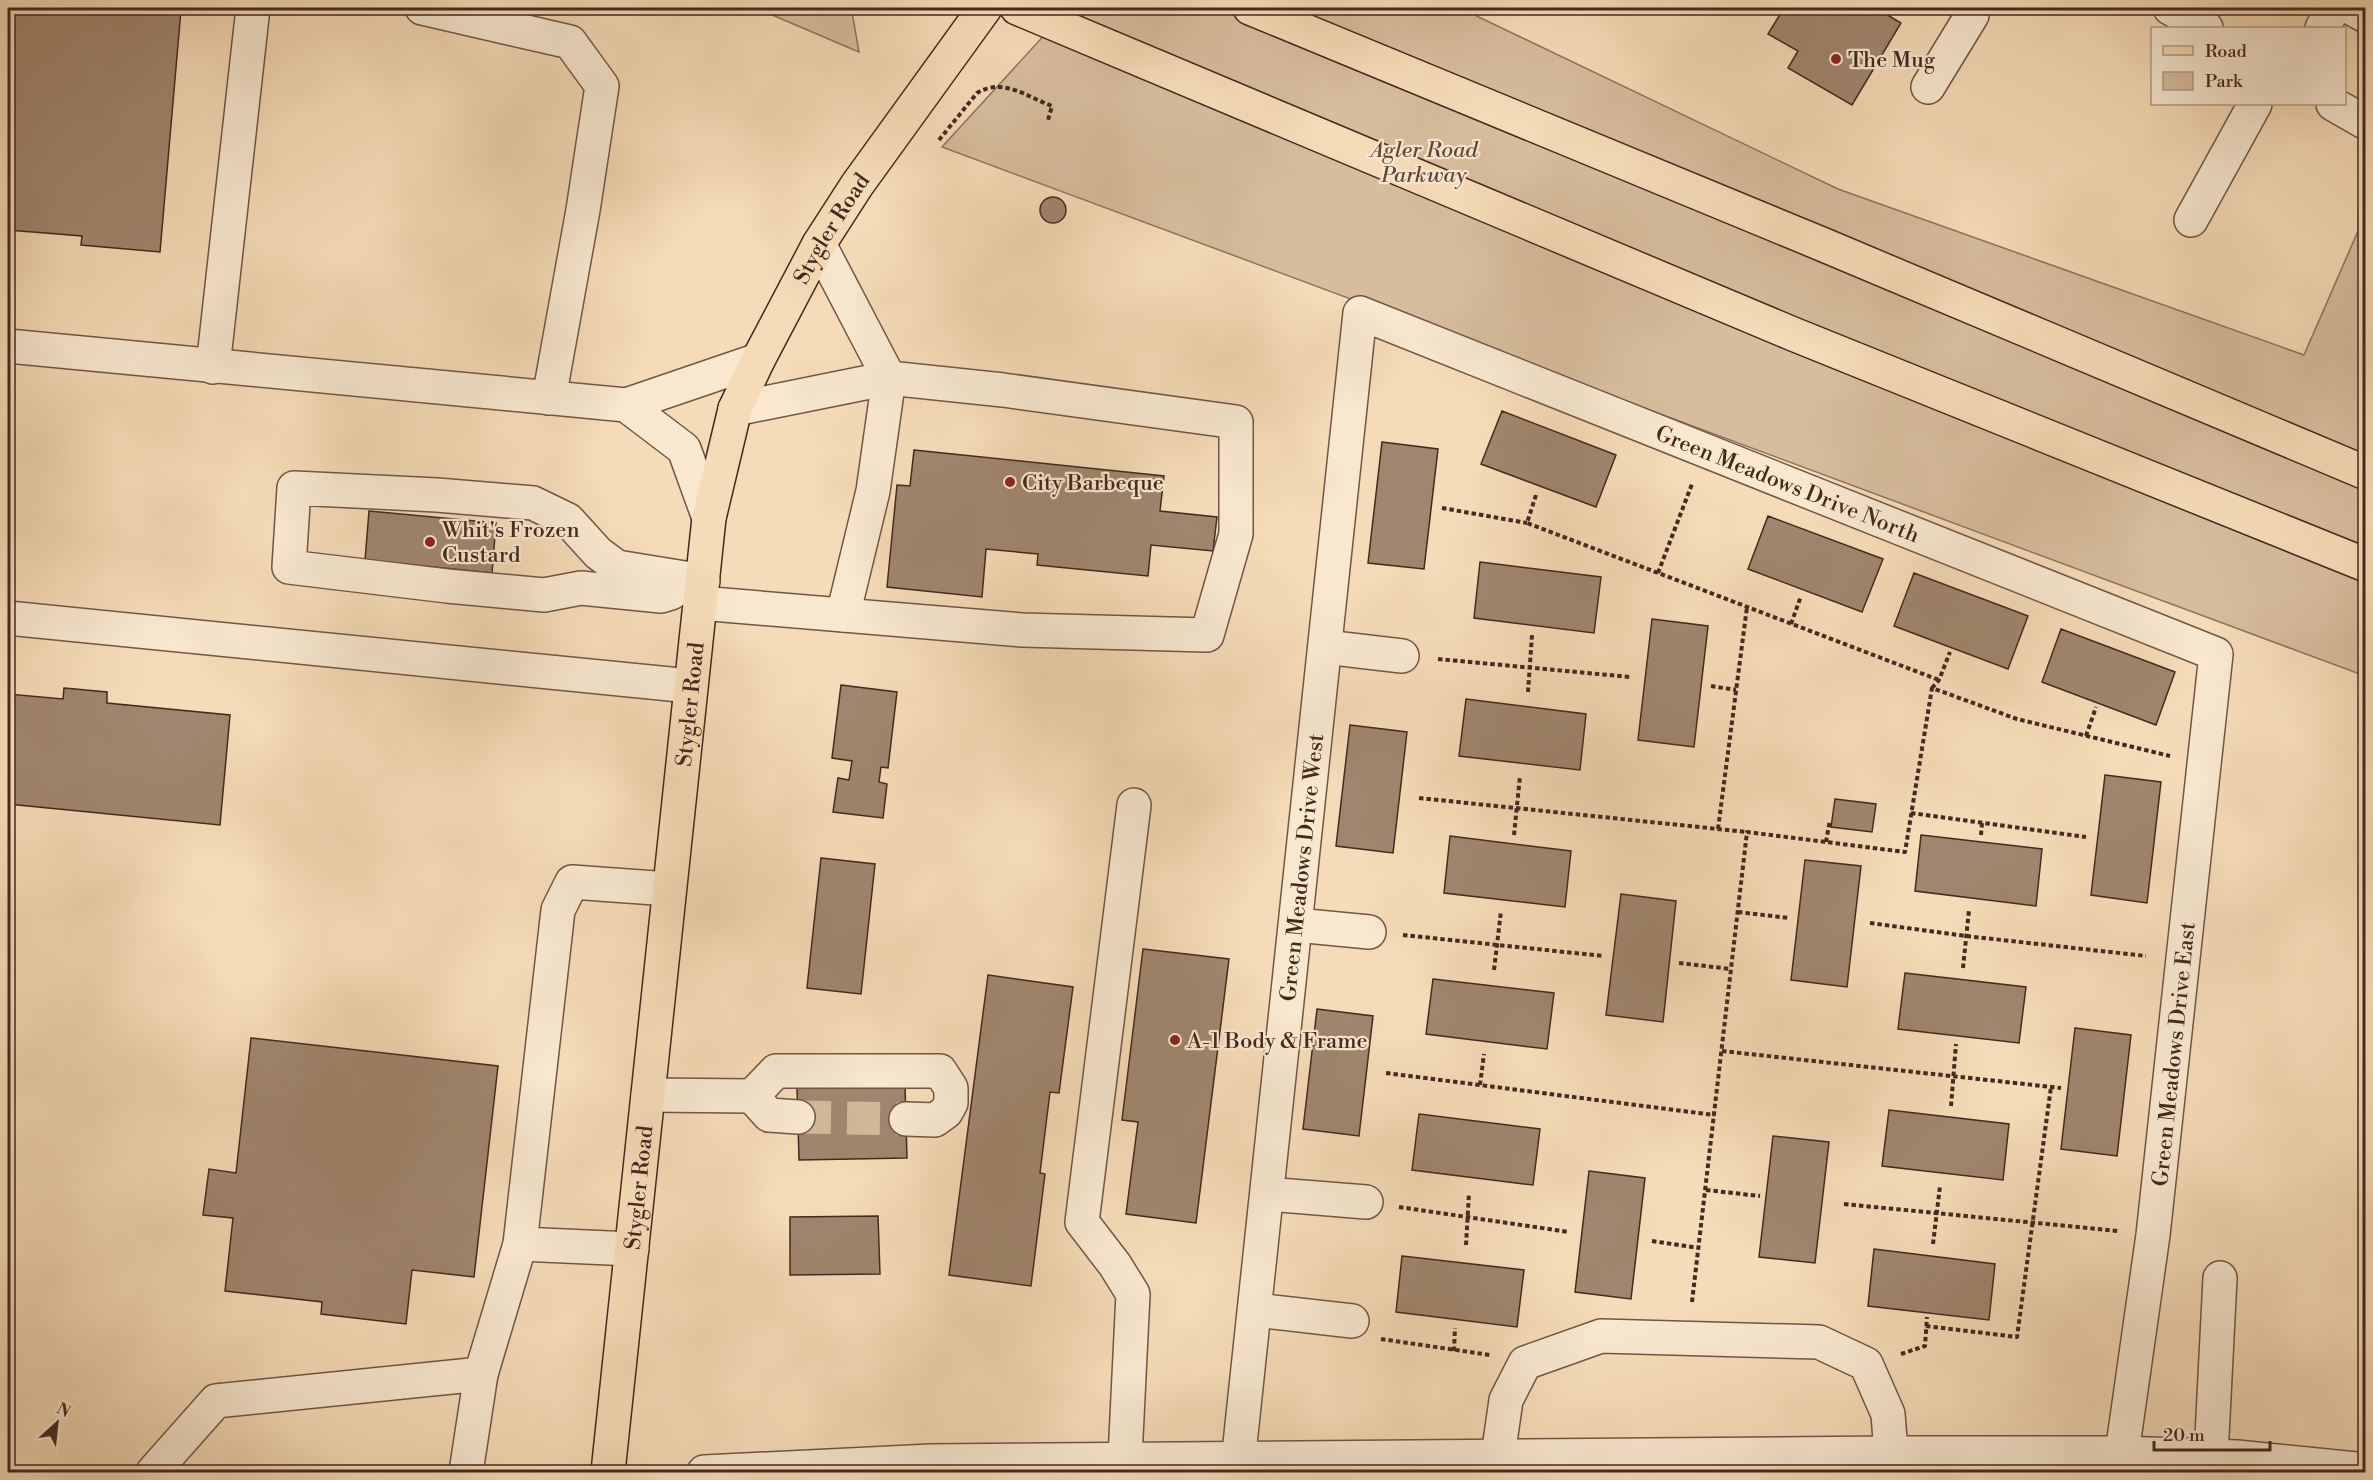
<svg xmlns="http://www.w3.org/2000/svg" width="2373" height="1480" font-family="'Libre Bodoni',serif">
  <rect width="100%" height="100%" fill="#f5dbb7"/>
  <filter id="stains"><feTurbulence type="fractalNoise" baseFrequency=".00333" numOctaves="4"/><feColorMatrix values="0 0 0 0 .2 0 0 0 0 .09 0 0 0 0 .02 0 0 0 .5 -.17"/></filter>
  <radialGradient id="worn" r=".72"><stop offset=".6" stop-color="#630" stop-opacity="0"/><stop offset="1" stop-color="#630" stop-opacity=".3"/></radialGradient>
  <path fill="#d7bd9d" stroke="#8e735e" stroke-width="1.5" d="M 756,8 L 841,8 L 852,12 L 859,52 Z
    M 1069,8 L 1460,8 L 1838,189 L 2304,355 L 2365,215 L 2365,676 L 942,147 Z"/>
  <path fill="#a0866e" stroke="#44291f" stroke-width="1.5" d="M 8,8 L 154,8 L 181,10 L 160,252 L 81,245 L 82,236 L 8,230 Z
    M 1784,8 L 1876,8 L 1901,23 L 1852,105 L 1788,68 L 1798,51 L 1768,34 Z
    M1040 210a13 13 0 1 1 26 0a13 13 0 1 1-26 0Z
    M 1502,411 L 1616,455 L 1596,507 L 1481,464 Z
    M 1382,442 L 1438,449 L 1424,569 L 1368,563 Z
    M 914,450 L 1164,476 L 1160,511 L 1217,517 L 1213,551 L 1151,545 L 1148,576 L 1037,565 L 1038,554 L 986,549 L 982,597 L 887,587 L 897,485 L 910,486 Z
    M 369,511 L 496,523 L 492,573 L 365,560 Z
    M 1768,516 L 1883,559 L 1862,612 L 1748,569 Z
    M 1480,562 L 1601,577 L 1594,633 L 1474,618 Z
    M 1914,573 L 2028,616 L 2008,669 L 1894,626 Z
    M 1652,619 L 1708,626 L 1694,747 L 1638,740 Z
    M 2061,629 L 2175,672 L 2156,725 L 2042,682 Z
    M 841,685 L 897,692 L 888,768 L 881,767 L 879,782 L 887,784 L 883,818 L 833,812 L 838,778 L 849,780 L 852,761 L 832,758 Z
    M 64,688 L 107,692 L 107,703 L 230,715 L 220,825 L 8,804 L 8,694 L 63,699 Z
    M 1466,699 L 1586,714 L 1580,770 L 1459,756 Z
    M 1350,725 L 1407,732 L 1393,853 L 1336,846 Z
    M 2105,775 L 2161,782 L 2147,903 L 2091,895 Z
    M 1835,799 L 1876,804 L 1872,832 L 1831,827 Z
    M 1921,835 L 2042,849 L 2036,906 L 1915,891 Z
    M 1450,836 L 1571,851 L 1565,907 L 1444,893 Z
    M 821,858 L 875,864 L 861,994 L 807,988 Z
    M 1805,860 L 1861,866 L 1847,987 L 1791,980 Z
    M 1621,894 L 1676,901 L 1663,1022 L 1606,1015 Z
    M 1143,949 L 1229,959 L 1196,1223 L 1126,1214 L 1138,1122 L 1122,1120 Z
    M 1905,973 L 2026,987 L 2019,1043 L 1898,1029 Z
    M 988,975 L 1073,987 L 1059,1093 L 1050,1092 L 1040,1173 L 1045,1174 L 1031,1286 L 949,1275 Z
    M 1433,979 L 1554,993 L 1547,1049 L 1426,1034 Z
    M 1317,1009 L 1373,1016 L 1359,1136 L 1303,1129 Z
    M 2075,1028 L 2131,1035 L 2117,1156 L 2061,1149 Z
    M 251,1038 L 498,1066 L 474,1277 L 412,1270 L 406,1324 L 321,1314 L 322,1302 L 225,1291 L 233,1218 L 203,1215 L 209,1169 L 236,1173 Z
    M 905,1085 L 907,1158 L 799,1160 L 797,1088 Z
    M 1889,1110 L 2009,1124 L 2003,1180 L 1882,1166 Z
    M 1419,1114 L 1540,1129 L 1533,1185 L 1412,1170 Z
    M 1773,1136 L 1829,1142 L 1815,1263 L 1759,1257 Z
    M 1589,1171 L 1645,1178 L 1631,1299 L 1575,1292 Z
    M 878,1216 L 880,1274 L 790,1275 L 790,1217 Z
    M 1874,1249 L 1995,1264 L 1989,1320 L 1868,1306 Z
    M 1402,1256 L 1524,1270 L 1517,1327 L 1396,1312 Z"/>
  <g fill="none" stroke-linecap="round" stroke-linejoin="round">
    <path stroke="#d2b799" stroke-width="33" stroke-dasharray="33 16" stroke-linecap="butt" d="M 798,1117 L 906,1119"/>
    <defs>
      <g id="minor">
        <path d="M 422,8 L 570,42 L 602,86 L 583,210 L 549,398"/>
        <path d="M 2170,8 L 2206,28"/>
        <path d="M 2351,8 L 2366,16"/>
        <path d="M 2322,28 L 2334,8"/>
        <path d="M 1928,87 L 1972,15 L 1970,8"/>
        <path d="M 2333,104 L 2366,123"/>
        <path d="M 2191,220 L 2255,104"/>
        <path d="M 819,244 L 889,378 L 873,491 L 843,615"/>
        <path d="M 8,346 L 626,405 L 758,360"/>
        <path d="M 213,367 L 253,8"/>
        <path d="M 626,405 L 684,449 L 709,518"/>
        <path d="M 675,577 L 671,593 L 661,596 L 581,588 L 544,595 L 447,586 L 289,567 L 294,488 L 437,495 L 533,503 L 568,520 L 598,553 L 617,567 L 703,581"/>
        <path d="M 700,603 L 1022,630 L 1207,635 L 1236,534 L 1236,422 L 1003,390 L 889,378 L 735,409"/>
        <path d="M 8,618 L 690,686"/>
        <path d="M 1325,647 L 1402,656"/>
        <path d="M 1296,925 L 1369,932"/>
        <path d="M 648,1095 L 752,1096"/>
        <path d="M 798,1117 L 769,1115 L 752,1096 L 776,1071 L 940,1071 L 951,1088 L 951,1103 L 946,1112 L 935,1120 L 906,1119"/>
        <path d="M 1267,1194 L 1366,1202"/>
        <path d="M 520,1244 L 632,1249"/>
        <path d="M 1255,1310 L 1352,1321"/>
        <path d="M 481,1374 L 520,1244 L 558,910 L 572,882 L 669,889"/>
        <path d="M 1498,1456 L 1506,1400 L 1525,1363 L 1601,1336 L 1819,1342 L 1866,1364 L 1888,1414 L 1891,1453"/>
        <path d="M 2211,1456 L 2220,1278"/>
        <path d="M 1125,1458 L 1133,1294 L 1115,1265 L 1082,1222 L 1134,805"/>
        <path d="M 153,1472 L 216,1401 L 481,1374 L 466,1472"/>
        <path d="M 704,1472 L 931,1461 L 1891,1453 L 2122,1453 L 2237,1457 L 2366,1470"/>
        <path id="s1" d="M 1237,1472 L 1360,313 L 2216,654 L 2153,1235 L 2122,1453"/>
      </g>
      <g id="major">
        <path id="s2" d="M 608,1472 L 709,518 L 735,409 L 758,360 L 819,244 L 857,185 L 985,8"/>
      </g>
      <path id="highway" d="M 1017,8 L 1793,334 L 2366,565
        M 1250,8 L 1824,245 L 2366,473"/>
    </defs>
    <use href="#minor" stroke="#705645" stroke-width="36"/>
    <use href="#major" stroke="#44291f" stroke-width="36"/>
    <use href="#highway" stroke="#44291f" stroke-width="36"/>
    <path stroke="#44291f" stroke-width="4" stroke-dasharray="4.5 3" stroke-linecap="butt" d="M 939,140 L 977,93 C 1003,77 1027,97 1052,106 L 1048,120
      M 1536,495 L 1527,523 L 1939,680
      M 1442,508 L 1527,523
      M 1658,573 L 1692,484
      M 1791,624 L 1801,596
      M 1438,659 L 1630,677
      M 1711,686 L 1736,690
      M 1932,688 L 1939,680 L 1950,652
      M 1528,692 L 1532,635
      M 2086,736 L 2096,707
      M 1419,798 L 1747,832
      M 1911,813 L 2086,837
      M 1718,829 L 1747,607
      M 1514,835 L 1520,776
      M 1981,835 L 1982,823
      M 1826,842 L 1830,820
      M 1738,912 L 1789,918
      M 1870,923 L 1966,936 L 2146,956
      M 1403,935 L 1603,956
      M 1679,963 L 1731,969
      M 1963,968 L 1969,910
      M 1494,970 L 1501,911
      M 1722,1051 L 2061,1088
      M 1386,1073 L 1714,1115
      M 1480,1085 L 1484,1054
      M 1951,1106 L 1956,1044
      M 1706,1190 L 1760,1196
      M 1844,1204 L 2118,1231
      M 1399,1207 L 1569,1232
      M 1652,1241 L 1699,1248
      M 1933,1244 L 1940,1186
      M 1466,1245 L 1469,1193
      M 1692,1302 L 1747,832 L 1905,852 L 1932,688 L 2017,719 L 2170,756
      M 1926,1326 L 2017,1337 L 2051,1087
      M 1381,1339 L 1490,1355
      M 1454,1351 L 1455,1328
      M 1901,1354 L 1925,1346 L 1927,1317"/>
    <use href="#minor" stroke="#f8e8d0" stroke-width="33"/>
    <use href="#major" stroke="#f5dbb7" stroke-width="33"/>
    <use href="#highway" stroke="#f5dbb7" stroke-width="33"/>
  </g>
  <g fill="#8f2418" stroke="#f8e8d0" stroke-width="2">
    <circle cx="1836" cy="59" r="6"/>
    <circle cx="1010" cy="482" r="6"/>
    <circle cx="430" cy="542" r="6"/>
    <circle cx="1175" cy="1040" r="6"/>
  </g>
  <g text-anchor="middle" stroke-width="4.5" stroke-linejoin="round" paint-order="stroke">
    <g font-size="22" fill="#44291f" stroke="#f8e8d0" text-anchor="start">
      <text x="1848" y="67">The Mug</text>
      <text x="1022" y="490">City Barbeque</text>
      <text x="442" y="537">Whit's Frozen<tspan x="442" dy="25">Custard</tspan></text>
      <text x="1187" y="1048">A-1 Body &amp; Frame</text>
    </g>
    <g font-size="22" font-style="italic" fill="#614738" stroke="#f8e8d0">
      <text x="1424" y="157">Agler Road<tspan x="1424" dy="25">Parkway</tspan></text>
    </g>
    <g font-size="22" fill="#44291f" stroke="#f8e8d0">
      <text dy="8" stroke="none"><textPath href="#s2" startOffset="1276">Stygler Road</textPath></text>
      <text dy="8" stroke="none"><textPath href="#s1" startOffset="1626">Green Meadows Drive North</textPath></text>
      <text dy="8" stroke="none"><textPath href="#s2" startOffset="772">Stygler Road</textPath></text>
      <text dy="8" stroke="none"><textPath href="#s1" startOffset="608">Green Meadows Drive West</textPath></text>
      <text transform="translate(2173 1054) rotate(-84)" y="8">Green Meadows Drive East</text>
      <text dy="8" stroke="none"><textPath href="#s2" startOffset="286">Stygler Road</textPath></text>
    </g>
  </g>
  <rect width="2373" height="1480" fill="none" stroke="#f5dbb7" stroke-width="30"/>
  <rect x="9" y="9" width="2355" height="1462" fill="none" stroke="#44291f" stroke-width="3"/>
  <rect x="15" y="15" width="2343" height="1450" fill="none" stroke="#44291f" stroke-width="1.5"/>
  <rect x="2151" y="27" width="195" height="78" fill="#f8e8d0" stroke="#b09c89" stroke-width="1.5"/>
  <rect x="2163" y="46" width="30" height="9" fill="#f5dbb7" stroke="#b09c89" stroke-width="1.5"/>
  <text x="2205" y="57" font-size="18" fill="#44291f">Road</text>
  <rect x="2163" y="72" width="30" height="18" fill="#d7bd9d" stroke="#b09c89" stroke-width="1.5"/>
  <text x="2205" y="87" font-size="18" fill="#44291f">Park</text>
  <g transform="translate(57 1423) rotate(27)" stroke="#f8e8d0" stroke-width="4.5" paint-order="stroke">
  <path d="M0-4.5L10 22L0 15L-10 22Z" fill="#44291f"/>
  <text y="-9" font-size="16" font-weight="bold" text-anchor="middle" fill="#44291f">N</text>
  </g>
  <path d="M2154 1441v9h116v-9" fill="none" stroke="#44291f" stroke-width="3"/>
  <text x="2163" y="1441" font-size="18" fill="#44291f" stroke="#f8e8d0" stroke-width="4.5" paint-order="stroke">20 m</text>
  <rect width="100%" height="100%" filter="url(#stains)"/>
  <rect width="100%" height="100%" fill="url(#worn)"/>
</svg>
